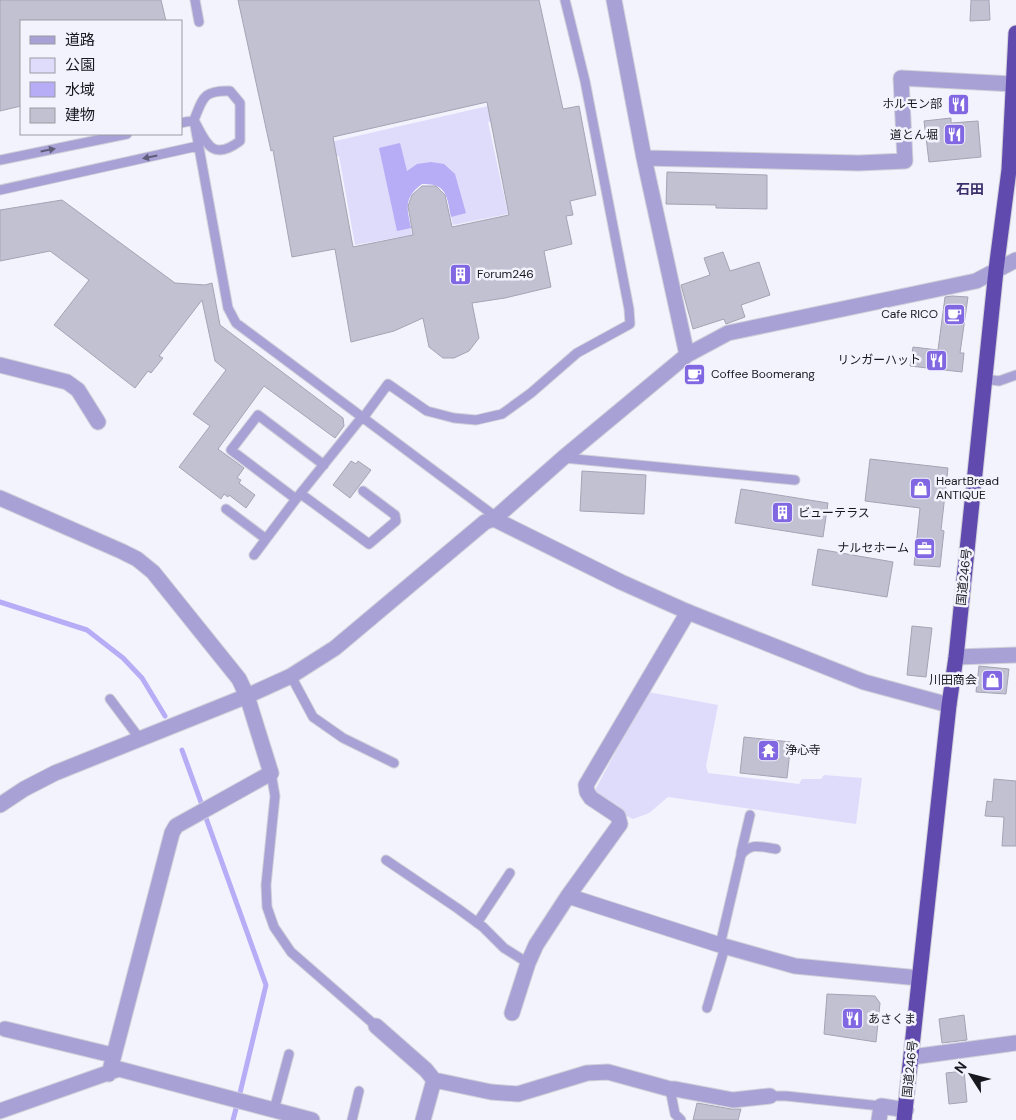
<svg xmlns="http://www.w3.org/2000/svg" width="1016" height="1120" font-family="'DM Sans','Noto Sans JP',sans-serif">
  <rect width="100%" height="100%" fill="#f3f3fd"/>
  <path fill="#dedbfb" d="M 528,97 L 531,111 L 488,122 L 508,214 L 453,225 C 448,203 450,183 422,184 C 401,199 408,213 412,235 L 355,245 L 339,156 L 303,163 L 300,149 Z
    M 648,692 L 718,705 L 706,766 L 708,773 L 799,784 L 802,779 L 821,779 L 824,775 L 862,778 L 856,824 L 668,797 L 649,813 L 633,819 L 599,803 L 594,792 Z"/>
  <path fill="#b7adf7" d="M 400,143 L 407,171 L 417,164 L 431,162 L 444,164 L 455,174 L 466,213 L 451,217 C 447,196 447,183 422,184 C 403,198 407,208 411,228 L 397,231 L 379,148 Z"/>
  <g fill="none" stroke-linecap="round" stroke-linejoin="round">
    <path stroke="#b7adf7" stroke-width="5" d="M 0,602 L 87,630 L 123,658 L 142,678 L 165,716
      M 182,750 L 202,805
      M 206,818 L 266,985 L 240,1093
      M 233,1120 L 237,1105"/>
  </g>
  <path fill="#c2c1d2" stroke="#a5a3b4" fill-rule="evenodd" d="M 0,0 L 161,0 L 166,21 L 21,21 L 21,106 L 0,111 Z
    M 238,0 L 539,0 L 563,109 L 579,106 L 596,195 L 570,201 L 573,215 L 566,216 L 572,244 L 544,251 L 551,287 L 505,298 L 472,303 L 479,338 L 469,351 L 454,358 L 443,358 L 429,347 L 423,318 L 394,331 L 351,342 L 335,249 L 292,257 L 273,150 L 271,151 ZM 487,102 L 509,215 L 452,227 L 445,195 L 436,186 L 422,186 L 412,195 L 408,206 L 413,235 L 353,247 L 333,137 Z
    M 971,0 L 989,0 L 990,20 L 970,21 Z
    M 951,118 L 951,123 L 978,121 L 981,157 L 929,162 L 924,121 Z
    M 667,172 L 767,175 L 767,209 L 716,208 L 716,205 L 666,204 Z
    M 62,200 L 175,283 L 205,285 L 212,283 L 220,325 L 343,418 L 344,426 L 335,438 L 264,386 L 218,449 L 244,468 L 237,478 L 241,480 L 239,483 L 255,495 L 246,508 L 229,495 L 228,497 L 224,494 L 221,499 L 179,467 L 210,426 L 193,414 L 226,370 L 215,361 L 202,300 L 159,356 L 163,358 L 151,373 L 148,371 L 135,388 L 54,325 L 89,280 L 50,251 L 0,261 L 0,210 Z
    M 723,252 L 730,271 L 759,262 L 770,295 L 741,305 L 745,317 L 726,324 L 724,319 L 693,329 L 681,285 L 710,275 L 704,258 Z
    M 952,296 L 968,297 L 960,353 L 964,353 L 962,372 L 910,366 L 913,347 L 938,350 L 945,297 Z
    M 870,459 L 948,468 L 941,530 L 944,531 L 940,567 L 914,565 L 920,508 L 865,501 Z
    M 351,461 L 356,464 L 358,461 L 371,470 L 350,498 L 333,485 Z
    M 582,471 L 646,475 L 644,514 L 580,511 Z
    M 741,489 L 828,503 L 823,537 L 735,523 Z
    M 818,549 L 893,562 L 887,597 L 812,585 Z
    M 912,626 L 932,628 L 926,677 L 907,675 Z
    M 979,666 L 1009,669 L 1006,694 L 976,692 Z
    M 744,737 L 791,742 L 787,778 L 740,773 Z
    M 994,779 L 1016,781 L 1016,846 L 1002,846 L 1004,817 L 985,816 L 987,801 L 992,802 Z
    M 827,994 L 875,996 L 880,1003 L 876,1042 L 824,1034 Z
    M 964,1015 L 967,1040 L 942,1043 L 939,1019 Z
    M 964,1071 L 967,1102 L 949,1104 L 946,1073 Z
    M 697,1103 L 731,1109 L 741,1109 L 738,1120 L 693,1120 Z"/>
  <g fill="none" stroke-linecap="round" stroke-linejoin="round">
    <defs>
      <path id="service" d="M 195,0 L 199,22
        M 181,123 L 194,120 C 206,143 212,162 240,141 L 240,103 L 230,91 C 203,90 203,98 194,120 L 228,308 L 236,323 L 496,517
        M 0,160 L 127,134
        M 0,190 L 198,146
        M 985,379 L 999,381 L 1016,375
        M 363,418 L 388,384 L 427,411 L 454,418 L 476,420 L 502,414 L 531,393 L 577,353 L 630,324 L 629,309 L 585,81 L 565,0
        M 564,458 L 795,480
        M 324,465 L 258,415 L 231,450 L 296,499 L 362,417
        M 301,494 L 369,544 L 396,521 L 395,515 L 363,491
        M 226,509 L 266,539 L 296,499
        M 254,555 L 266,539
        M 291,676 L 313,717 L 343,738 L 394,763
        M 110,699 L 140,739
        M 271,773 L 275,796 L 266,885 L 267,907 L 274,927 L 291,952 L 376,1026
        M 741,853 L 750,815
        M 386,860 L 457,908 L 483,927 L 504,948 L 528,963
        M 477,923 L 510,873
        M 720,945 L 741,855 C 751,842 761,847 776,849
        M 707,1008 L 725,947
        M 670,1089 L 675,1114 L 681,1120
        M 770,1096 L 786,1096 L 881,1106
        M 274,1110 L 289,1054
        M 352,1120 L 359,1091"/>
      <path id="minor" d="M 614,0 L 644,158 L 687,355
        M 644,158 L 859,163 L 905,161 L 901,78 L 1013,84
        M 0,365 L 67,382 L 78,390 L 98,422
        M 0,498 L 121,551 L 137,559 L 153,572 L 239,679 L 247,696 L 271,773 L 176,826 L 172,833 L 109,1074
        M 494,519 L 563,458 L 687,355 L 728,333 L 976,281 L 1016,260
        M 956,657 L 1016,655
        M 568,896 L 620,824 L 618,816 L 591,798 L 587,792 L 586,785 L 688,612
        M 512,1013 L 528,963 L 536,945 L 568,896 L 720,945 L 795,966 L 919,978
        M 376,1026 L 426,1070 L 434,1080
        M 5,1029 L 112,1055
        M 912,1057 L 1016,1043
        M 0,1111 L 119,1069 L 312,1120
        M 423,1120 L 434,1080 L 491,1092 L 518,1094 L 587,1073 L 608,1072 L 670,1089 L 675,1089 L 733,1100 L 770,1096
        M 879,1120 L 881,1106 L 906,1110"/>
      <path id="tertiary" d="M 0,805 L 24,789 L 55,773 L 247,696 L 291,676 L 335,648 L 485,522 L 494,519 L 621,582 L 688,612 L 864,682 L 949,705"/>
      <path id="trunk" d="M 904,1120 L 949,705 L 956,657 L 996,270 L 1009,170 L 1016,33"/>
    </defs>
    <use href="#service" stroke="#d0d0d9" stroke-width="11"/>
    <use href="#minor" stroke="#d0d0d9" stroke-width="17"/>
    <use href="#tertiary" stroke="#d0d0d9" stroke-width="17"/>
    <use href="#trunk" stroke="#d0d0d9" stroke-width="17"/>
    <use href="#service" stroke="#a7a1d5" stroke-width="9"/>
    <use href="#minor" stroke="#a7a1d5" stroke-width="15"/>
    <use href="#tertiary" stroke="#a7a1d5" stroke-width="15"/>
    <use href="#trunk" stroke="#614aae" stroke-width="15"/>
  </g>
  <defs><path id="oneway-solid" d="M-6-.8H1V-3.2L6.5 0L1 3.2V.8H-6Z" transform="scale(1.25)"/></defs>
  <g fill="#605c7a">
    <use href="#oneway-solid" transform="translate(48 150) rotate(-11)"/>
    <use href="#oneway-solid" transform="translate(150 157) rotate(168)"/>
  </g>
  <defs>
    <symbol id="restaurant-square" viewBox="-11 -11 22 22"><rect x="-9" y="-9" width="18" height="18" rx="4" fill="#8167e2" stroke="#f3f3fd"/><path d="M-5-6h1v4h1v-4h1v4h1v-4h1v5L-1.5 .5V6h-2V.5L-5-1ZM5-6V6H3V1.5H1.5Q1.5-4 5-6Z" fill="#fff"/></symbol>
    <symbol id="building-square" viewBox="-11 -11 22 22"><rect x="-9" y="-9" width="18" height="18" rx="4" fill="#8167e2" stroke="#f3f3fd"/><path d="M-4-6H4V6H1V3H-1V6H-4ZM-2.5-4.3h1.7v1.8h-1.7ZM.8-4.3h1.7v1.8H.8ZM-2.5-1h1.7V.8h-1.7ZM.8-1h1.7V.8H.8Z" fill="#fff"/></symbol>
    <symbol id="cafe-square" viewBox="-11 -11 22 22"><rect x="-9" y="-9" width="18" height="18" rx="4" fill="#8167e2" stroke="#f3f3fd"/><path d="M-5.5-4.5H6V0H3Q3 3.5 0 3.5H-2.5Q-5.5 3.5-5.5 0ZM3-3.2v2h1.7v-2ZM-6 4.5H4V6H-6Z" fill="#fff"/></symbol>
    <symbol id="shop-square" viewBox="-11 -11 22 22"><rect x="-9" y="-9" width="18" height="18" rx="4" fill="#8167e2" stroke="#f3f3fd"/><path d="M-5-2.5h2.3a2.7 3.5 0 0 1 5.4 0H5L5.5 6h-11ZM-1.5-2.5h3a1.5 2.3 0 0 0-3 0Z" fill="#fff"/></symbol>
    <symbol id="office-square" viewBox="-11 -11 22 22"><rect x="-9" y="-9" width="18" height="18" rx="4" fill="#8167e2" stroke="#f3f3fd"/><path d="M-6-3h4V-5.5h4V-3h4V5H-6ZM-1-4.5V-3h2v-1.5ZM-6 0V1H6V0Z" fill="#fff"/></symbol>
    <symbol id="temple-square" viewBox="-11 -11 22 22"><rect x="-9" y="-9" width="18" height="18" rx="4" fill="#8167e2" stroke="#f3f3fd"/><path d="M0-6L5-2H3V0L6.5 2.5H4V6H1.5V3h-3V6H-4V2.5H-6.5L-3 0V-2H-5Z" fill="#fff"/></symbol>
  </defs>
  <g fill-rule="evenodd">
    <use href="#restaurant-square" x="946" y="92" width="25" height="25"/>
    <use href="#restaurant-square" x="942" y="122" width="25" height="25"/>
    <use href="#building-square" x="448" y="262" width="25" height="25"/>
    <use href="#cafe-square" x="942" y="302" width="25" height="25"/>
    <use href="#restaurant-square" x="924" y="348" width="25" height="25"/>
    <use href="#cafe-square" x="682" y="362" width="25" height="25"/>
    <use href="#shop-square" x="908" y="476" width="25" height="25"/>
    <use href="#building-square" x="770" y="500" width="25" height="25"/>
    <use href="#office-square" x="912" y="536" width="25" height="25"/>
    <use href="#shop-square" x="980" y="668" width="25" height="25"/>
    <use href="#temple-square" x="756" y="738" width="25" height="25"/>
    <use href="#restaurant-square" x="840" y="1006" width="25" height="25"/>
  </g>
  <g text-anchor="middle" stroke-width="5" stroke-linejoin="round" paint-order="stroke">
    <g font-size="12" fill="#18181e" stroke="#f3f3fd" text-anchor="end">
      <text x="942" y="108">ホルモン部</text>
      <text x="938" y="139">道とん堀</text>
      <text x="477" y="278" text-anchor="start">Forum246</text>
      <text x="938" y="318">Cafe RICO</text>
      <text x="921" y="364">リンガーハット</text>
      <text x="711" y="378" text-anchor="start">Coffee Boomerang</text>
      <text x="936" y="485" text-anchor="start">HeartBread<tspan x="936" dy="14">ANTIQUE</tspan></text>
      <text x="798" y="517" text-anchor="start">ビューテラス</text>
      <text x="909" y="552">ナルセホーム</text>
      <text x="977" y="684">川田商会</text>
      <text x="785" y="754" text-anchor="start">浄心寺</text>
      <text x="868" y="1023" text-anchor="start">あさくま</text>
    </g>
    <g font-size="12" fill="#18181e" stroke="#f3f3fd">
      <text transform="translate(964 577) rotate(-84)" y="4">国道246号</text>
      <text transform="translate(910 1069) rotate(-84)" y="4">国道246号</text>
    </g>
    <g font-size="14" font-weight="bold" fill="#3b2f6a" stroke="#f3f3fd">
      <text x="970" y="194">石田</text>
    </g>
  </g>
  <rect x="20" y="20" width="162" height="115" fill="#f3f3fd" stroke="#9b9ba4"/>
  <rect x="30" y="36" width="25" height="8" fill="#a7a1d5" stroke="#9b9ba4"/>
  <text x="65" y="45" font-size="15" fill="#18181e">道路</text>
  <rect x="30" y="58" width="25" height="15" fill="#dedbfb" stroke="#9b9ba4"/>
  <text x="65" y="70" font-size="15" fill="#18181e">公園</text>
  <rect x="30" y="82" width="25" height="15" fill="#b7adf7" stroke="#9b9ba4"/>
  <text x="65" y="95" font-size="15" fill="#18181e">水域</text>
  <rect x="30" y="108" width="25" height="15" fill="#c2c1d2" stroke="#9b9ba4"/>
  <text x="65" y="120" font-size="15" fill="#18181e">建物</text>
  <g transform="translate(971 1075) rotate(306)" stroke="#f3f3fd" stroke-width="4" paint-order="stroke">
  <path d="M0-4L9 19L0 12L-9 19Z" fill="#18181e"/>
  <text y="-8" font-size="14" font-weight="bold" text-anchor="middle" fill="#18181e">N</text>
  </g>
</svg>
